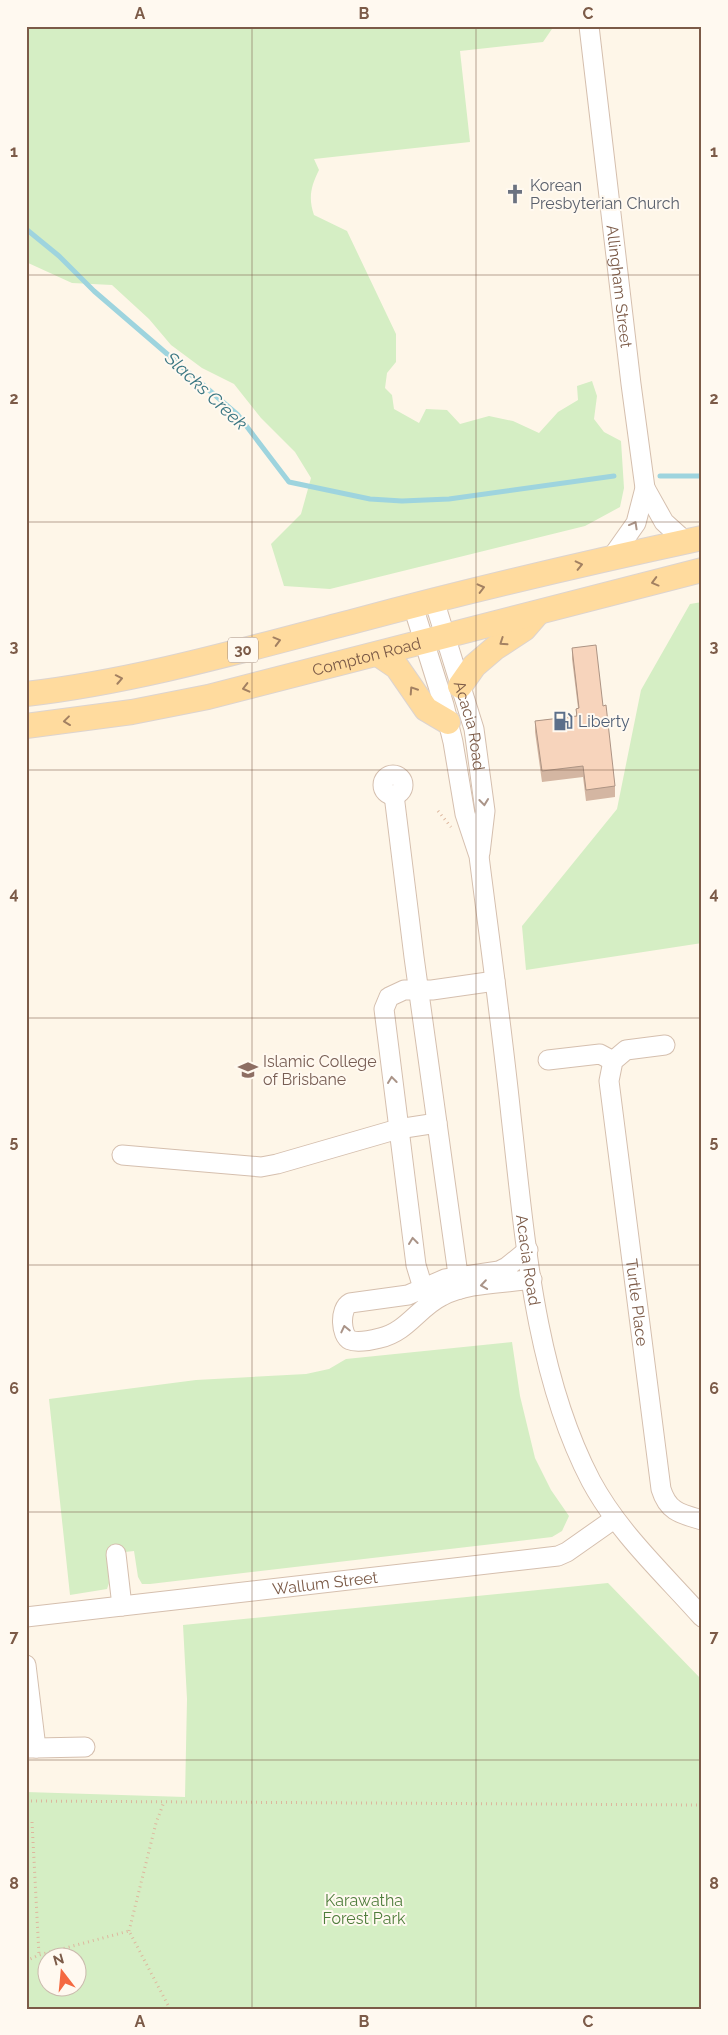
<svg xmlns="http://www.w3.org/2000/svg" width="728" height="2035" font-family="Raleway,sans-serif">
  <rect width="100%" height="100%" fill="#fef6e8"/>
  <path fill="#d5eec4" fill-rule="evenodd" d="M 26,26 L 554,26 L 543,42 L 460,51 L 470,142 L 314,159 L 319,170 C 311,186 308,198 314,215 L 347,231 L 396,334 L 396,362 L 387,373 L 385,388 L 392,395 L 394,409 L 419,423 L 426,409 L 447,410 L 460,424 L 489,416 L 513,421 L 539,433 L 558,412 L 578,400 L 577,386 L 592,381 L 597,396 L 594,419 L 604,432 L 621,441 L 624,488 L 620,507 L 585,526 L 330,589 L 284,586 L 271,544 L 301,514 L 311,478 L 295,452 L 261,418 L 234,384 L 202,368 L 171,345 L 149,319 L 112,285 L 72,283 L 26,262 Z
    M 702,602 L 702,943 L 526,970 L 522,926 L 617,809 L 641,690 L 690,604 Z
    M 512,1342 L 520,1396 L 535,1458 L 551,1490 L 569,1516 L 562,1531 L 552,1537 L 150,1584 L 142,1584 L 138,1577 L 134,1551 L 107,1554 L 109,1583 L 107,1589 L 70,1595 L 49,1399 L 196,1380 L 306,1374 L 329,1369 L 346,1359 Z
    M 608,1583 L 702,1680 L 702,2009 L 26,2009 L 26,1792 L 185,1797 L 187,1699 L 183,1625 ZM 48,1958 L 78,1958 L 78,1988 L 48,1988 Z"/>
  <g fill="none" stroke-linecap="round" stroke-linejoin="round">
    <path stroke="#9ed4de" stroke-width="5" d="M 26,229 L 59,256 L 94,291 L 238,415 L 289,482 L 370,499 L 402,501 L 449,499 L 614,476
      M 660,476 L 702,476"/>
    <defs>
      <g id="minor">
        <path id="s1" d="M 589,26 L 631,384 L 645,488 L 636,523 L 612,557"/>
        <path d="M 645,488 L 664,522 L 685,541"/>
        <path id="s2" d="M 434,600 L 474,729 L 485,811 L 480,853"/>
        <path id="s3" d="M 413,606 L 444,705 L 453,742 L 465,814 L 479,856 C 490,943 502,1029 511,1116 C 525,1237 534,1372 591,1481 C 619,1533 663,1573 702,1617"/>
        <circle cx="393" cy="785" r="10"/>
        <path d="M 394,795 L 414,957 L 460,1289"/>
        <path id="s4" d="M 665,1045 L 626,1050 L 613,1061 L 609,1081 L 661,1489 C 668,1512 681,1514 702,1520"/>
        <path d="M 548,1060 L 600,1054 L 613,1061"/>
        <path d="M 122,1155 L 261,1167 L 277,1164 L 398,1129 L 437,1123"/>
        <path d="M 528,1250 L 507,1267 L 499,1271 L 445,1279 L 408,1295 L 350,1303 C 339,1309 341,1336 350,1340 C 357,1343 372,1340 380,1338 C 407,1332 419,1307 442,1296 C 469,1282 503,1284 532,1279"/>
        <path d="M 423,1288 L 416,1265 L 384,1009 L 389,997 L 404,990 L 432,990 L 495,981"/>
        <path d="M 116,1554 L 122,1606"/>
        <path id="s5" d="M 26,1617 L 558,1556 L 567,1552 L 614,1519"/>
        <path d="M 26,1665 L 36,1748 L 26,1748"/>
        <path d="M 36,1748 L 85,1747"/>
      </g>
      <g id="major">
        <path d="M 378,654 L 397,667 L 426,709 L 448,722"/>
        <path d="M 460,686 L 474,666 L 495,648 L 524,629 L 537,614"/>
        <path d="M 26,694 C 138,681 247,649 355,621 C 470,590 586,563 702,538"/>
        <path id="s6" d="M 26,726 L 132,712 L 208,697 L 702,570"/>
      </g>
    </defs>
    <use href="#minor" stroke="#d5bfae" stroke-width="21"/>
    <use href="#major" stroke="#ddd4cf" stroke-width="26"/>
    <path stroke="#ddb79e" stroke-width="3" stroke-dasharray="1 4" stroke-linecap="butt" d="M 438,811 L 451,827
      M 26,1801 L 702,1805
      M 32,1822 L 39,1955
      M 129,1931 L 156,1823 L 164,1802
      M 26,1961 L 39,1955 L 129,1931 L 170,2009"/>
    <use href="#minor" stroke="#fff" stroke-width="19"/>
    <use href="#major" stroke="#ffdb9e" stroke-width="24"/>
  </g>
  <path fill="#d4b6a2" d="M 572,648 L 603,706 L 615,786 L 615,797 L 586,801 L 583,777 L 542,782 L 535,732 L 535,721 L 576,716 L 576,709 L 578,708 L 572,659 Z"/>
  <path fill="#f7d4bc" stroke="#ad9484" d="M 596,645 L 603,706 L 606,705 L 615,786 L 586,790 L 583,766 L 542,771 L 535,721 L 577,716 L 576,709 L 579,708 L 572,648 Z"/>
  <defs><path id="oneway-chevron" d="M-2-3.5L2.5 0L-2 3.5" fill="none" stroke-width="1.6" stroke-linecap="round" stroke-linejoin="round" transform="scale(1.25)"/></defs>
  <g stroke="#aa9488">
    <use href="#oneway-chevron" transform="translate(634 525) rotate(-61)"/>
    <use href="#oneway-chevron" transform="translate(484 802) rotate(84)"/>
    <use href="#oneway-chevron" transform="translate(392 1080) rotate(-97)"/>
    <use href="#oneway-chevron" transform="translate(413 1241) rotate(-97)"/>
    <use href="#oneway-chevron" transform="translate(484 1285) rotate(172)"/>
    <use href="#oneway-chevron" transform="translate(345 1329) rotate(-103)"/>
  </g>
  <g stroke="#a38162">
    <use href="#oneway-chevron" transform="translate(579 565) rotate(-13)"/>
    <use href="#oneway-chevron" transform="translate(655 582) rotate(165)"/>
    <use href="#oneway-chevron" transform="translate(481 588) rotate(-14)"/>
    <use href="#oneway-chevron" transform="translate(277 641) rotate(-15)"/>
    <use href="#oneway-chevron" transform="translate(503 642) rotate(146)"/>
    <use href="#oneway-chevron" transform="translate(119 679) rotate(-11)"/>
    <use href="#oneway-chevron" transform="translate(246 688) rotate(166)"/>
    <use href="#oneway-chevron" transform="translate(413 690) rotate(-123)"/>
    <use href="#oneway-chevron" transform="translate(67 721) rotate(173)"/>
  </g>
  <path fill="none" stroke="#7c5b48" stroke-width="1" stroke-opacity="0.55" d="M 252,26 L 252,2009M 476,26 L 476,2009M 26,275 L 702,275M 26,522 L 702,522M 26,770 L 702,770M 26,1018 L 702,1018M 26,1265 L 702,1265M 26,1512 L 702,1512M 26,1760 L 702,1760"/>
  <defs>
    <symbol id="church-bare" viewBox="-9 -9 18 18"><path d="M-1.2-6h2.4v3.5h3.3v2.4h-3.3V6h-2.4V-.1h-3.3v-2.4h3.3Z" fill="#6b7280" stroke="#fff9f0" stroke-width="2.5" paint-order="stroke"/></symbol>
    <symbol id="fuel-bare" viewBox="-9 -9 18 18"><path d="M-5.5-6h7V0h2V4h1.3V-2.5L3-4.5l.8-.8L6-3V5H2.5V1h-1V6h-7ZM-4.2-4.7v3.2H.2V-4.7Z" fill="#5c6f8a" stroke="#fff9f0" stroke-width="2.5" paint-order="stroke"/></symbol>
    <symbol id="school-bare" viewBox="-9 -9 18 18"><path d="M0-5L7-2L0 1L-7-2ZM-4 1L0 2.5L4 1V4Q0 6-4 4Z" fill="#8d6e63" stroke="#fff9f0" stroke-width="2.5" paint-order="stroke"/></symbol>
  </defs>
  <g fill-rule="evenodd">
    <use href="#church-bare" x="501" y="180" width="28" height="28"/>
    <use href="#fuel-bare" x="549" y="707" width="28" height="28"/>
    <use href="#school-bare" x="234" y="1056" width="28" height="28"/>
  </g>
  <g text-anchor="middle" stroke-width="4" stroke-linejoin="round" paint-order="stroke">
    <rect fill="#fff9f0" stroke="#a38a7a" stroke-width="1" x="228" y="637.5" width="30" height="25" rx="4"/>
    <g font-size="15" font-weight="bold" fill="#7c5b48">
      <text x="243" y="655">30</text>
    </g>
    <g font-size="16" fill="#5b616d" stroke="#fff9f0" text-anchor="start">
      <text x="530" y="191">Korean<tspan x="530" dy="18">Presbyterian Church</tspan></text>
    </g>
    <g font-size="16" fill="#7c5b48" stroke="#fff9f0">
      <text dy="6" stroke="none"><textPath href="#s1" startOffset="262">Allingham Street</textPath></text>
      <text dy="6" stroke="none"><textPath href="#s6" startOffset="348">Compton Road</textPath></text>
      <text dy="6" stroke="none"><textPath href="#s2" startOffset="131">Acacia Road</textPath></text>
      <text dy="6" stroke="none"><textPath href="#s3" startOffset="666">Acacia Road</textPath></text>
      <text dy="6" stroke="none"><textPath href="#s4" startOffset="300">Turtle Place</textPath></text>
      <text dy="6" stroke="none"><textPath href="#s5" startOffset="301">Wallum Street</textPath></text>
    </g>
    <g font-size="16" fill="#4e5e75" stroke="#fff9f0" text-anchor="start">
      <text x="578" y="727">Liberty</text>
    </g>
    <g font-size="16" fill="#785e54" stroke="#fff9f0" text-anchor="start">
      <text x="263" y="1067">Islamic College<tspan x="263" dy="18">of Brisbane</tspan></text>
    </g>
    <g font-size="16" fill="#4f7d3c" stroke="#fff9f0">
      <text x="364" y="1906">Karawatha<tspan x="364" dy="18">Forest Park</tspan></text>
    </g>
    <g font-size="18" font-style="italic" fill="#3a7682" stroke="#fff9f0">
      <text transform="translate(206 391) rotate(43)" y="6">Slacks Creek</text>
    </g>
  </g>
  <rect width="728" height="2035" fill="none" stroke="#fff9f0" stroke-width="55"/>
  <g transform="translate(62 1972) rotate(344)"><circle r="24" fill="#fff9f0" stroke="#cbbaad"/>
  <path d="M0-4L9 19L0 12L-9 19Z" fill="#f46941"/>
  <text y="-8" font-size="14" font-weight="bold" text-anchor="middle" fill="#7c5b48">N</text>
  </g>
  <rect x="28" y="28" width="672" height="1980" fill="none" stroke="#7c5b48" stroke-width="2"/>
  <g font-size="16" text-anchor="middle" font-weight="bold" fill="#7c5b48">
    <text x="140" y="19">A</text>
    <text x="364" y="19">B</text>
    <text x="588" y="19">C</text>
    <text x="14" y="157">1</text>
    <text x="714" y="157">1</text>
    <text x="14" y="404">2</text>
    <text x="714" y="404">2</text>
    <text x="14" y="652">3</text>
    <text x="714" y="652">3</text>
    <text x="14" y="899">4</text>
    <text x="714" y="899">4</text>
    <text x="14" y="1147">5</text>
    <text x="714" y="1147">5</text>
    <text x="14" y="1394">6</text>
    <text x="714" y="1394">6</text>
    <text x="14" y="1642">7</text>
    <text x="714" y="1642">7</text>
    <text x="14" y="1889">8</text>
    <text x="714" y="1889">8</text>
    <text x="140" y="2027">A</text>
    <text x="364" y="2027">B</text>
    <text x="588" y="2027">C</text>
  </g>
</svg>
